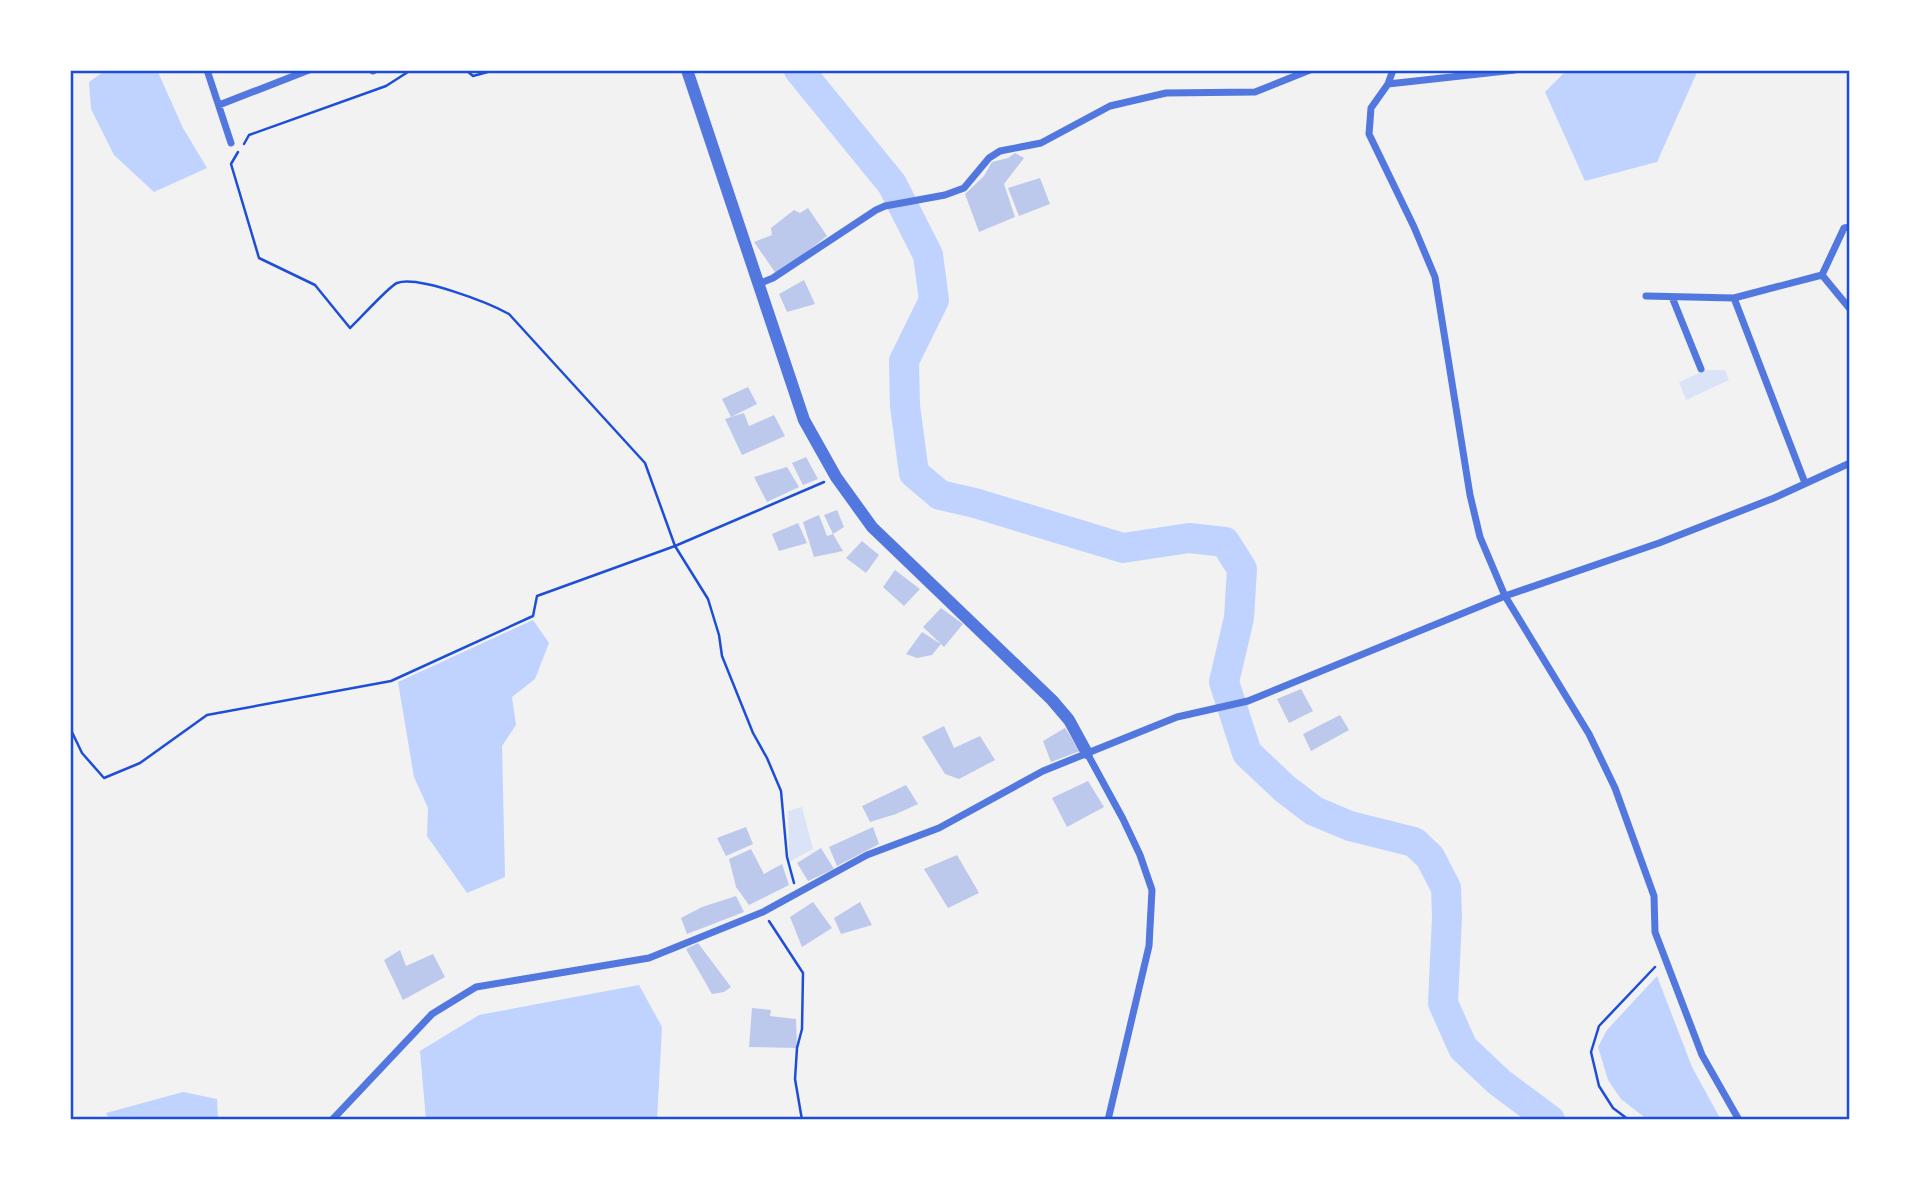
<svg xmlns="http://www.w3.org/2000/svg" width="1920" height="1190" font-family="'Golos Text',sans-serif">
  <rect width="100%" height="100%" fill="#f2f2f2"/>
  <path fill="#dbe4f7" d="M 1706,370 L 1725,370 L 1729,380 L 1686,400 L 1679,382 Z
    M 802,807 L 813,849 L 789,862 L 788,811 Z"/>
  <path fill="#bfd3fe" d="M 106,70 L 157,70 L 183,128 L 207,168 L 154,192 L 114,155 L 91,109 L 89,82 Z
    M 1567,70 L 1698,70 L 1657,162 L 1585,181 L 1545,92 Z
    M 533,620 L 549,643 L 535,679 L 512,697 L 516,725 L 502,746 L 505,877 L 467,893 L 427,836 L 428,808 L 414,777 L 398,682 Z
    M 1657,976 L 1692,1067 L 1721,1120 L 1648,1120 L 1621,1099 L 1608,1080 L 1598,1047 L 1607,1030 Z
    M 639,985 L 662,1027 L 657,1120 L 426,1120 L 420,1051 L 479,1015 Z
    M 183,1092 L 217,1099 L 218,1120 L 110,1120 L 106,1113 Z"/>
  <g fill="none" stroke-linecap="round" stroke-linejoin="round">
    <path stroke="#bfd3fe" stroke-width="30" d="M 799,70 L 892,184 L 928,255 L 934,300 L 904,361 L 905,406 L 914,473 L 940,495 L 975,503 L 1123,548 L 1189,538 L 1225,542 L 1242,569 L 1239,618 L 1224,682 L 1247,753 L 1284,788 L 1314,811 L 1350,826 L 1414,842 L 1430,857 L 1446,888 L 1447,917 L 1443,1003 L 1463,1048 L 1499,1082 L 1550,1120"/>
  </g>
  <path fill="#bdc9ec" d="M 1015,153 L 1024,158 L 1004,184 L 1015,217 L 979,232 L 965,194 L 984,176 L 992,162 L 1008,158 Z
    M 1040,178 L 1050,204 L 1019,216 L 1008,188 Z
    M 808,208 L 827,236 L 777,275 L 754,242 L 772,235 L 771,228 L 794,210 L 800,213 Z
    M 804,280 L 815,304 L 787,312 L 779,294 Z
    M 748,387 L 757,404 L 731,417 L 744,413 L 749,426 L 774,415 L 785,436 L 742,455 L 725,419 L 731,417 L 722,399 Z
    M 806,457 L 818,479 L 803,485 L 792,463 Z
    M 787,467 L 799,487 L 767,502 L 754,477 Z
    M 837,510 L 844,527 L 833,534 L 824,515 Z
    M 819,515 L 827,536 L 833,534 L 843,551 L 814,557 L 803,522 Z
    M 798,523 L 807,543 L 779,551 L 772,534 Z
    M 862,541 L 879,555 L 866,573 L 846,558 Z
    M 895,570 L 920,589 L 904,606 L 883,587 Z
    M 941,608 L 963,624 L 944,647 L 941,644 L 932,655 L 917,658 L 906,654 L 922,632 L 941,644 L 923,627 Z
    M 1301,689 L 1313,711 L 1289,723 L 1277,699 Z
    M 1340,715 L 1349,730 L 1311,751 L 1303,734 Z
    M 944,726 L 954,748 L 980,736 L 995,760 L 959,779 L 945,774 L 922,737 Z
    M 1065,728 L 1080,751 L 1051,762 L 1043,741 Z
    M 1088,781 L 1104,807 L 1067,827 L 1052,798 Z
    M 906,785 L 918,804 L 896,814 L 870,822 L 862,806 Z
    M 746,827 L 753,844 L 726,856 L 717,838 Z
    M 873,827 L 879,844 L 837,866 L 829,847 Z
    M 821,848 L 834,869 L 808,881 L 797,863 Z
    M 751,849 L 764,874 L 782,864 L 789,885 L 749,905 L 736,887 L 729,859 Z
    M 957,855 L 979,893 L 948,908 L 924,869 Z
    M 736,896 L 744,912 L 687,934 L 681,918 L 702,907 Z
    M 813,902 L 832,928 L 802,947 L 790,917 Z
    M 860,902 L 872,925 L 841,934 L 834,918 Z
    M 698,943 L 731,987 L 724,992 L 712,994 L 686,949 Z
    M 400,950 L 406,966 L 433,954 L 445,977 L 403,1000 L 384,960 Z
    M 752,1008 L 771,1010 L 770,1016 L 796,1019 L 797,1048 L 749,1047 Z"/>
  <g fill="none" stroke-linecap="round" stroke-linejoin="round">
    <path stroke="#1d4ed8" stroke-width="2.5" d="M 466,70 L 473,76 L 495,70
      M 244,144 L 249,135 L 386,86 L 411,70
      M 238,152 L 231,164 L 259,258 L 315,285 L 350,328 C 359,320 388,287 397,283 C 418,275 489,303 509,314 L 645,463 L 675,546 L 708,599 L 719,635 L 722,656 L 753,733 L 767,758 L 781,791 L 787,857 L 794,883
      M 70,728 L 82,753 L 104,778 L 140,763 L 207,715 L 391,681 L 533,616 L 537,596 L 675,546 L 824,482
      M 769,921 L 803,973 L 802,1029 L 797,1048 L 795,1079 L 802,1120
      M 1629,1120 L 1613,1108 L 1599,1086 L 1591,1052 L 1599,1026 L 1655,967"/>
    <path stroke="#5277de" stroke-width="7" d="M 207,70 L 231,143
      M 373,70 L 373,71
      M 1393,70 L 1388,84 L 1371,108 L 1369,134 L 1414,227 L 1435,277 L 1470,495 L 1480,537 L 1505,596 L 1589,734 L 1615,788 L 1654,896 L 1655,932 L 1702,1055 L 1739,1120
      M 1388,84 L 1515,70
      M 219,105 L 309,70
      M 1822,275 L 1844,228 L 1850,227
      M 758,284 L 773,278 L 876,210 L 885,206 L 945,195 L 964,188 L 989,158 L 1000,151 L 1041,143 L 1110,106 L 1166,93 L 1255,92 L 1310,70
      M 1646,296 L 1734,298
      M 1672,297 L 1701,369
      M 1805,483 L 1734,298 L 1822,275 L 1850,309
      M 1087,753 L 1123,819 L 1140,855 L 1152,890 L 1149,946 L 1108,1120
      M 332,1120 L 432,1014 L 476,987 L 649,958 L 763,912 L 867,855 L 939,828 L 1043,771 L 1177,717 L 1248,701 L 1505,596 L 1659,543 L 1774,498 L 1850,463"/>
    <path stroke="#5277de" stroke-width="12" d="M 687,70 L 804,420 L 836,477 L 872,527 L 1052,700 L 1069,720 L 1087,753"/>
  </g>
  <rect width="1920" height="1190" fill="none" stroke="#ffffff" stroke-width="144"/>
  <rect x="72" y="72" width="1776" height="1046" fill="none" stroke="#1d4ed8" stroke-width="2.5"/>
</svg>
